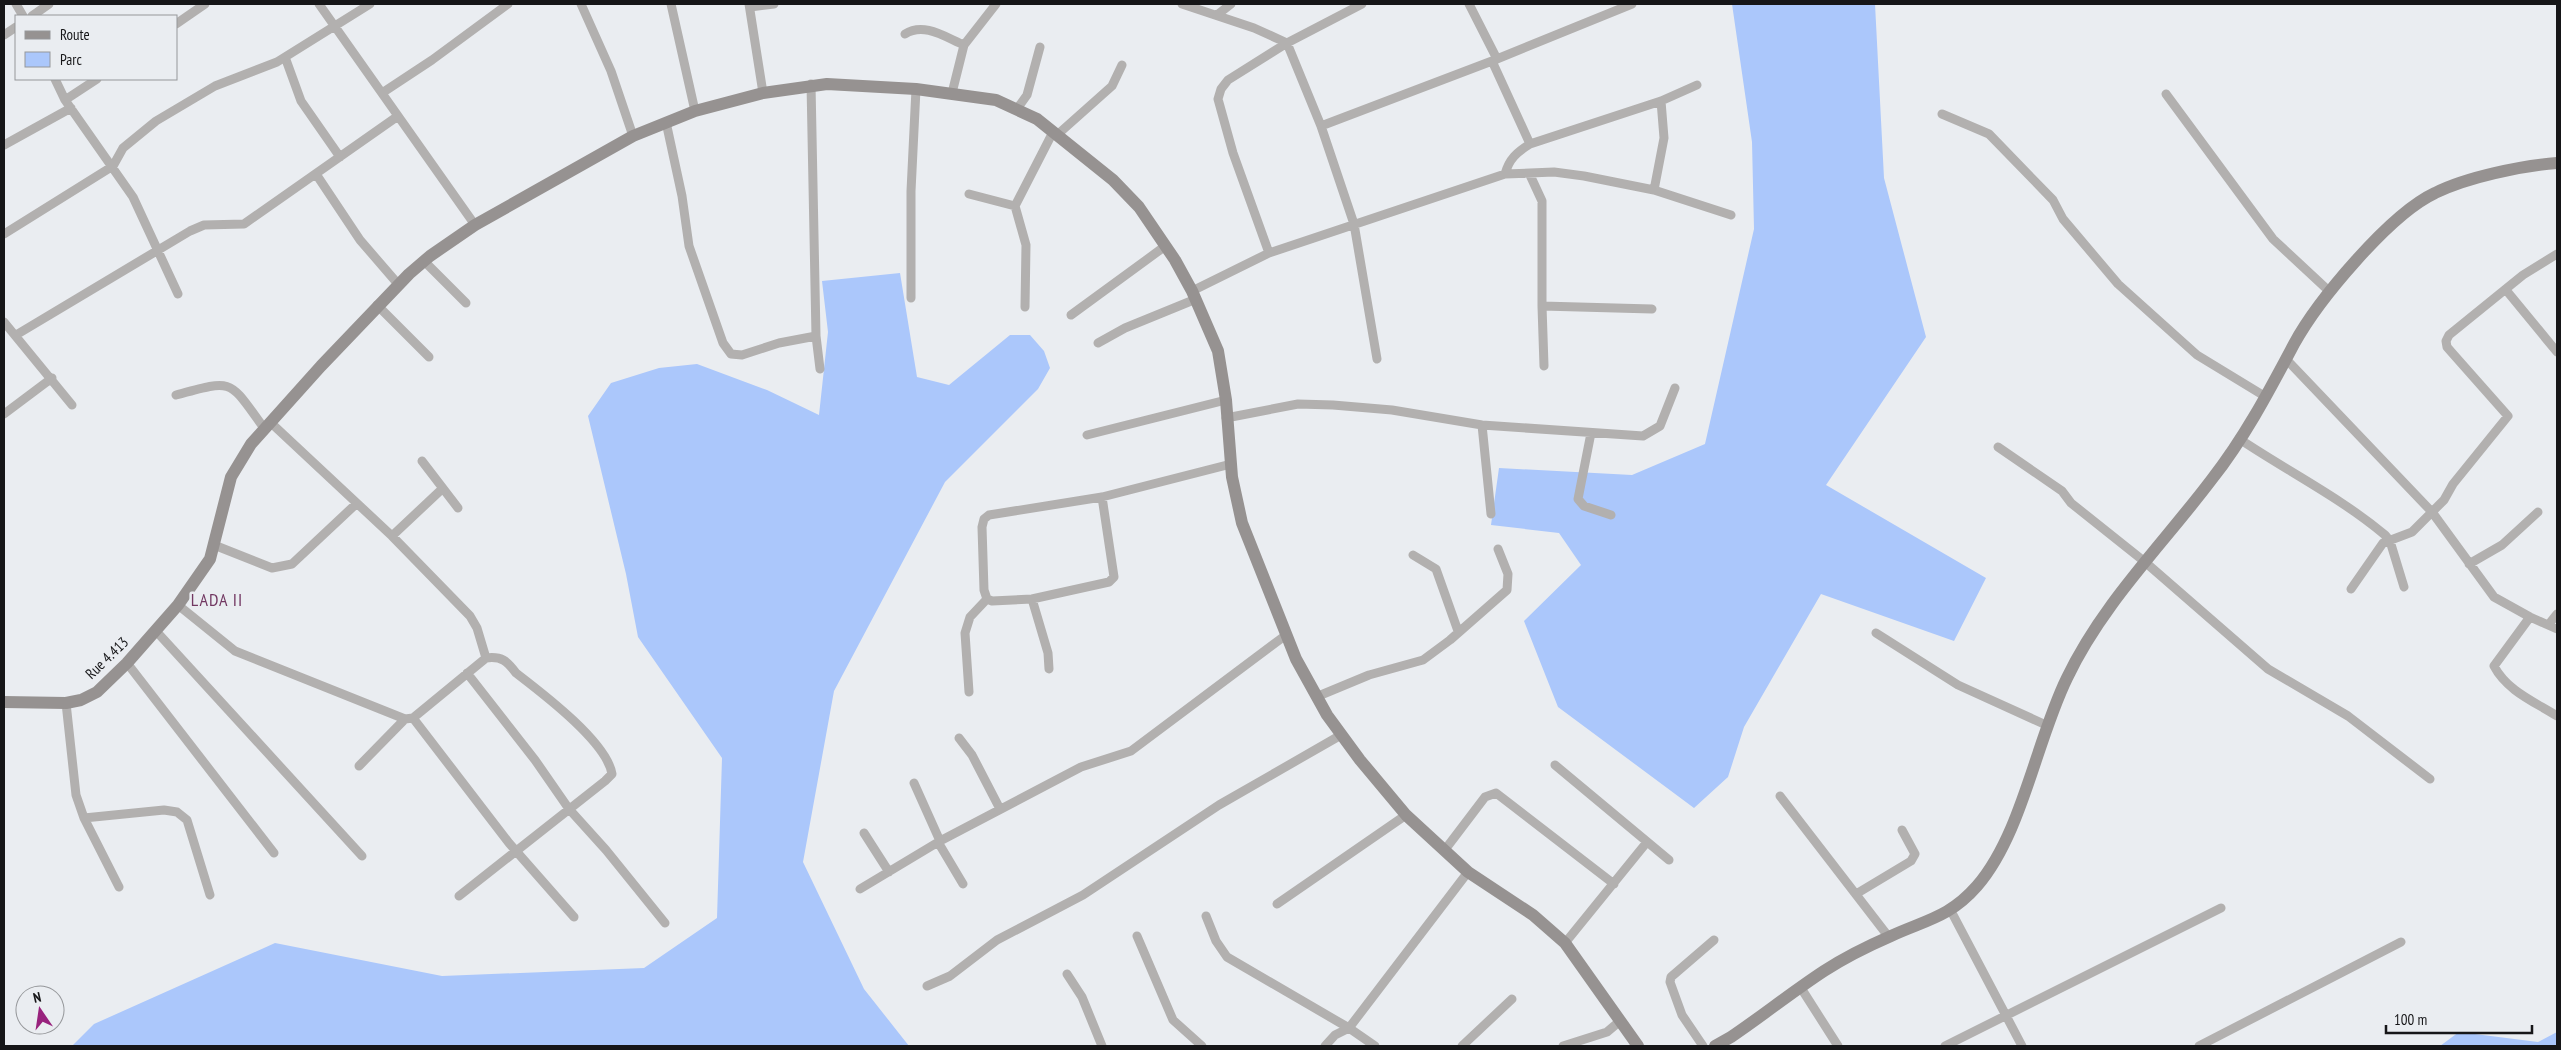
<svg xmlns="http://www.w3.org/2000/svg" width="2561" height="1050" font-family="'PT Sans Narrow',sans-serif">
  <rect width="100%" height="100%" fill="#eaedf1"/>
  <path fill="#abc7fb" d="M 1732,4 L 1875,4 L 1884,178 L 1926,337 L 1826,485 L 1986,578 L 1954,641 L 1821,594 L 1744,727 L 1728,777 L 1694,808 L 1558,707 L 1524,621 L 1581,565 L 1559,533 L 1491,525 L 1499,468 L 1632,475 L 1705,444 L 1754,229 L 1752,142 Z
    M 900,273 L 917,377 L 949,385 L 1010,335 L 1030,335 L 1044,351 L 1050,368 L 1038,389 L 945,482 L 834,691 L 803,862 L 864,989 L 909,1046 L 72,1046 L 94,1024 L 275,943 L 442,976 L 644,968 L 717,918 L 722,758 L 638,637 L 626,574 L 588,416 L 611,383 L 659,368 L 697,364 L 767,390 L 819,415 L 828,332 L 822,281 Z
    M 2459,1032 L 2538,1042 L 2557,1032 L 2557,1046 L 2440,1046 Z"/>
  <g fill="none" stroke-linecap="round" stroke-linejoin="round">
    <path stroke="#b2b0af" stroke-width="9" d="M 16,4 L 23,16
      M 319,4 L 475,225
      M 581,4 L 611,71 L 633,136
      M 671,4 L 695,111
      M 749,4 L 763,93
      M 1182,4 L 1254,28 L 1287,43 L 1321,126 L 1354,224 L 1377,359
      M 1469,4 L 1497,59
      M 750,7 L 774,4
      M 1217,15 L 1231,4
      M 32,16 L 49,4
      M 176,24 L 205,4
      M 905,34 C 924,22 945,37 964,45
      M 4,35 L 16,27
      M 285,57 L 301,101 L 340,157
      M 1492,61 L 1530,144
      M 55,79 L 65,100 L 133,197 L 178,294
      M 811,84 L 816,336 L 820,369
      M 382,93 L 432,60 L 508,4
      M 952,93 L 964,45 L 996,4
      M 2166,94 L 2273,239 L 2330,292
      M 65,100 L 97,79
      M 1017,109 L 1027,95 L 1040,47
      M 1942,114 L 1989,134 L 2053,200 L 2063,219 L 2118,284 L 2197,355 L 2266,397
      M 666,122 L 682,196 L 689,246 L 723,343 L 731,354 L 742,355 L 779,343 L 816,336
      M 1321,126 L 1492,61 L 1632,4
      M 1057,135 L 1112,86 L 1122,65
      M 4,145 L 71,108
      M 316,174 L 360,240 L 398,284
      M 1505,174 C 1509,159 1517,152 1530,144 L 1661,101 L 1697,85
      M 1530,175 L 1542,201 L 1542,306 L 1544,366
      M 1654,190 L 1664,138 L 1661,101
      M 969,194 L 1015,206
      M 4,234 L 113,166 L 123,148 L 156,121 L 215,86 L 277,62 L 370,4
      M 1269,253 L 1233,153 L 1218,99 L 1221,89 L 1228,80 L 1287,43 L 1362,4
      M 424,261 L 466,303
      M 2506,290 L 2557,352
      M 1192,291 L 1269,253 L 1505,174 L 1554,172 L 1584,176 L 1654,190 L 1731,215
      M 911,298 L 911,191 L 916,89
      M 377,305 L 429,357
      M 1542,306 L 1652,309
      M 1025,307 L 1026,245 L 1015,206 L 1053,132
      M 1071,315 L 1164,247
      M 4,322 L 72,405
      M 16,335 L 190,231 L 204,225 L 244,224 L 398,116
      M 1098,343 L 1125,328 L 1196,299
      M 2287,360 L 2432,512 L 2494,597 L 2530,617 L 2557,629
      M 176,395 C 235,379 228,379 264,428
      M 4,414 L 52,378
      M 1226,418 L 1298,404 L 1333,405 L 1392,410 L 1482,425 L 1643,436 L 1660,426 L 1675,388
      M 270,422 L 392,536 L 470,616 L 477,628 L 486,658
      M 1482,425 L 1491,514
      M 1591,433 L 1578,499 L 1584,506 L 1611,515
      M 1087,435 L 1226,400
      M 2241,440 C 2289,472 2341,498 2385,535 L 2390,541 L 2404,587
      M 1998,447 L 2062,491 L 2071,503 L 2145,562 L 2268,669 L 2348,716 L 2430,779
      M 422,461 L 458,508
      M 392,536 L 442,489
      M 214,545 L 272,568 L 292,564 L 356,504
      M 1413,555 L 1436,569 L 1458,631
      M 2469,564 L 2502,545 L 2538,512
      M 2351,589 L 2383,543 L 2412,532 L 2444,500 L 2453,484 L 2508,416 L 2454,355 L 2447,347 L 2446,341 L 2449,335 L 2523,275 L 2557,254
      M 987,599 L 984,590 L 982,527 L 984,519 L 989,515 L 1102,497 L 1231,464
      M 987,599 L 992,601 L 1032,599 L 1109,582 L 1114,577 L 1102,497
      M 1032,599 L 1048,653 L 1049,669
      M 178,605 L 235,651 L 405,719 L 413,718 L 486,658 C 502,656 507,661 516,673 C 542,693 607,742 612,774 L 605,781 L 459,896
      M 2530,617 L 2494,666 C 2507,691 2535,702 2557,716
      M 2549,624 L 2557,614
      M 156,631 L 362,856
      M 1876,633 L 1958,685 L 2046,725
      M 127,663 L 274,853
      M 467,673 L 535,760 L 569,809 L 606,850 L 665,923
      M 969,692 L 965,633 L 970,617 L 987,599
      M 1316,697 L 1369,675 L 1423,660 L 1450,640 L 1507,590 L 1508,574 L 1498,549
      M 66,703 L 76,795 L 84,818 L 119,887
      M 413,718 L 509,843 L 574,917
      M 959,738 L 972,755 L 1000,809
      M 1555,765 L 1669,860
      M 359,766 L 405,719
      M 914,783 L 940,841
      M 1780,796 L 1888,936
      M 84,818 L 164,810 L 177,812 L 187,820 L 210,895
      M 864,833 L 889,872
      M 938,842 L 963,884
      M 1444,851 L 1485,797 L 1496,793 L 1614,884
      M 860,889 L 940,841 L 1081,767 L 1131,751 L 1286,635
      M 1856,894 L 1911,861 L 1915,854 L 1902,830
      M 1277,904 L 1406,815
      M 1951,911 L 2022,1046
      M 1206,916 L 1216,941 L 1227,957 L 1349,1028 L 1375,1046
      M 1137,936 L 1173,1020 L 1202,1046
      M 1565,943 L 1647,842
      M 1067,974 L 1082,997 L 1102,1046
      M 927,986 L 950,976 L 997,940 L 1083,895 L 1219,805 L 1341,735
      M 1801,988 L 1838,1046
      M 1325,1046 L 1335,1035 L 1349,1028 L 1468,872
      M 1462,1046 L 1512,999
      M 1563,1046 L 1607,1032 L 1620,1021
      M 1703,1046 L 1682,1015 L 1670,982 L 1671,977 L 1714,940
      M 1945,1046 L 2221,908
      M 2199,1046 L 2401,942"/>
    <path stroke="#969291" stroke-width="12" d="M 4,702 L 66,703 L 81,700 L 97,692 L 127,663 L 178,605 L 210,559 L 231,477 L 251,444 L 321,366 L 409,274 L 430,256 L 475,225 L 633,136 L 695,111 L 763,93 L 827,84 L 916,89 L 996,100 L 1037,119 L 1113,180 L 1139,207 L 1175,260 L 1192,291 L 1218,351 L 1226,400 L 1232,477 L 1242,523 L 1296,659 L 1327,715 L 1360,760 L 1406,815 L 1468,872 L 1533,915 L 1565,943 L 1638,1046
      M 1715,1046 L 1731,1037 C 1762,1016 1792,992 1824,971 C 1844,958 1868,946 1891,936 C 1926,920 1950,917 1977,886 C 2022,834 2036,741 2067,678 C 2102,604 2163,544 2212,479 C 2245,437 2269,391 2294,344 C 2318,300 2390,214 2435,193 C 2467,177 2521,166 2557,163"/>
  </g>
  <g text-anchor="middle" stroke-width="5" stroke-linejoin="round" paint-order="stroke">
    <g font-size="15" fill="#161618" stroke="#eaedf1">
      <text transform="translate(107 658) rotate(-44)" y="5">Rue 4.413</text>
    </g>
    <g font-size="18" letter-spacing="1" fill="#723862" stroke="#eaedf1">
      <text x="217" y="606">LADA II</text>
    </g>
  </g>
  <rect width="2561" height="1050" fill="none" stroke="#161618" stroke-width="10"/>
  <rect x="15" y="15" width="162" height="65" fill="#eaedf1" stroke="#95979a"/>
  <rect x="25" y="31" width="25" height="8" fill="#969291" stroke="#95979a"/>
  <text x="60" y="40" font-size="15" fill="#161618">Route</text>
  <rect x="25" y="52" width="25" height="15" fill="#abc7fb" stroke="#95979a"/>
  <text x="60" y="65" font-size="15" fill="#161618">Parc</text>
  <g transform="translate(40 1010) rotate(347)"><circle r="24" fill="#eaedf1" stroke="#95979a"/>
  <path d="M0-4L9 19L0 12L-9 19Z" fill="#98227d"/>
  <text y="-8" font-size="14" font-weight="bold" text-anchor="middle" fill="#161618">N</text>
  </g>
  <path d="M2386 1025v8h146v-8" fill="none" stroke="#161618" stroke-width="2.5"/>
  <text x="2394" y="1025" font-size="15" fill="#161618" stroke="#eaedf1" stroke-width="4" paint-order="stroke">100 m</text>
</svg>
